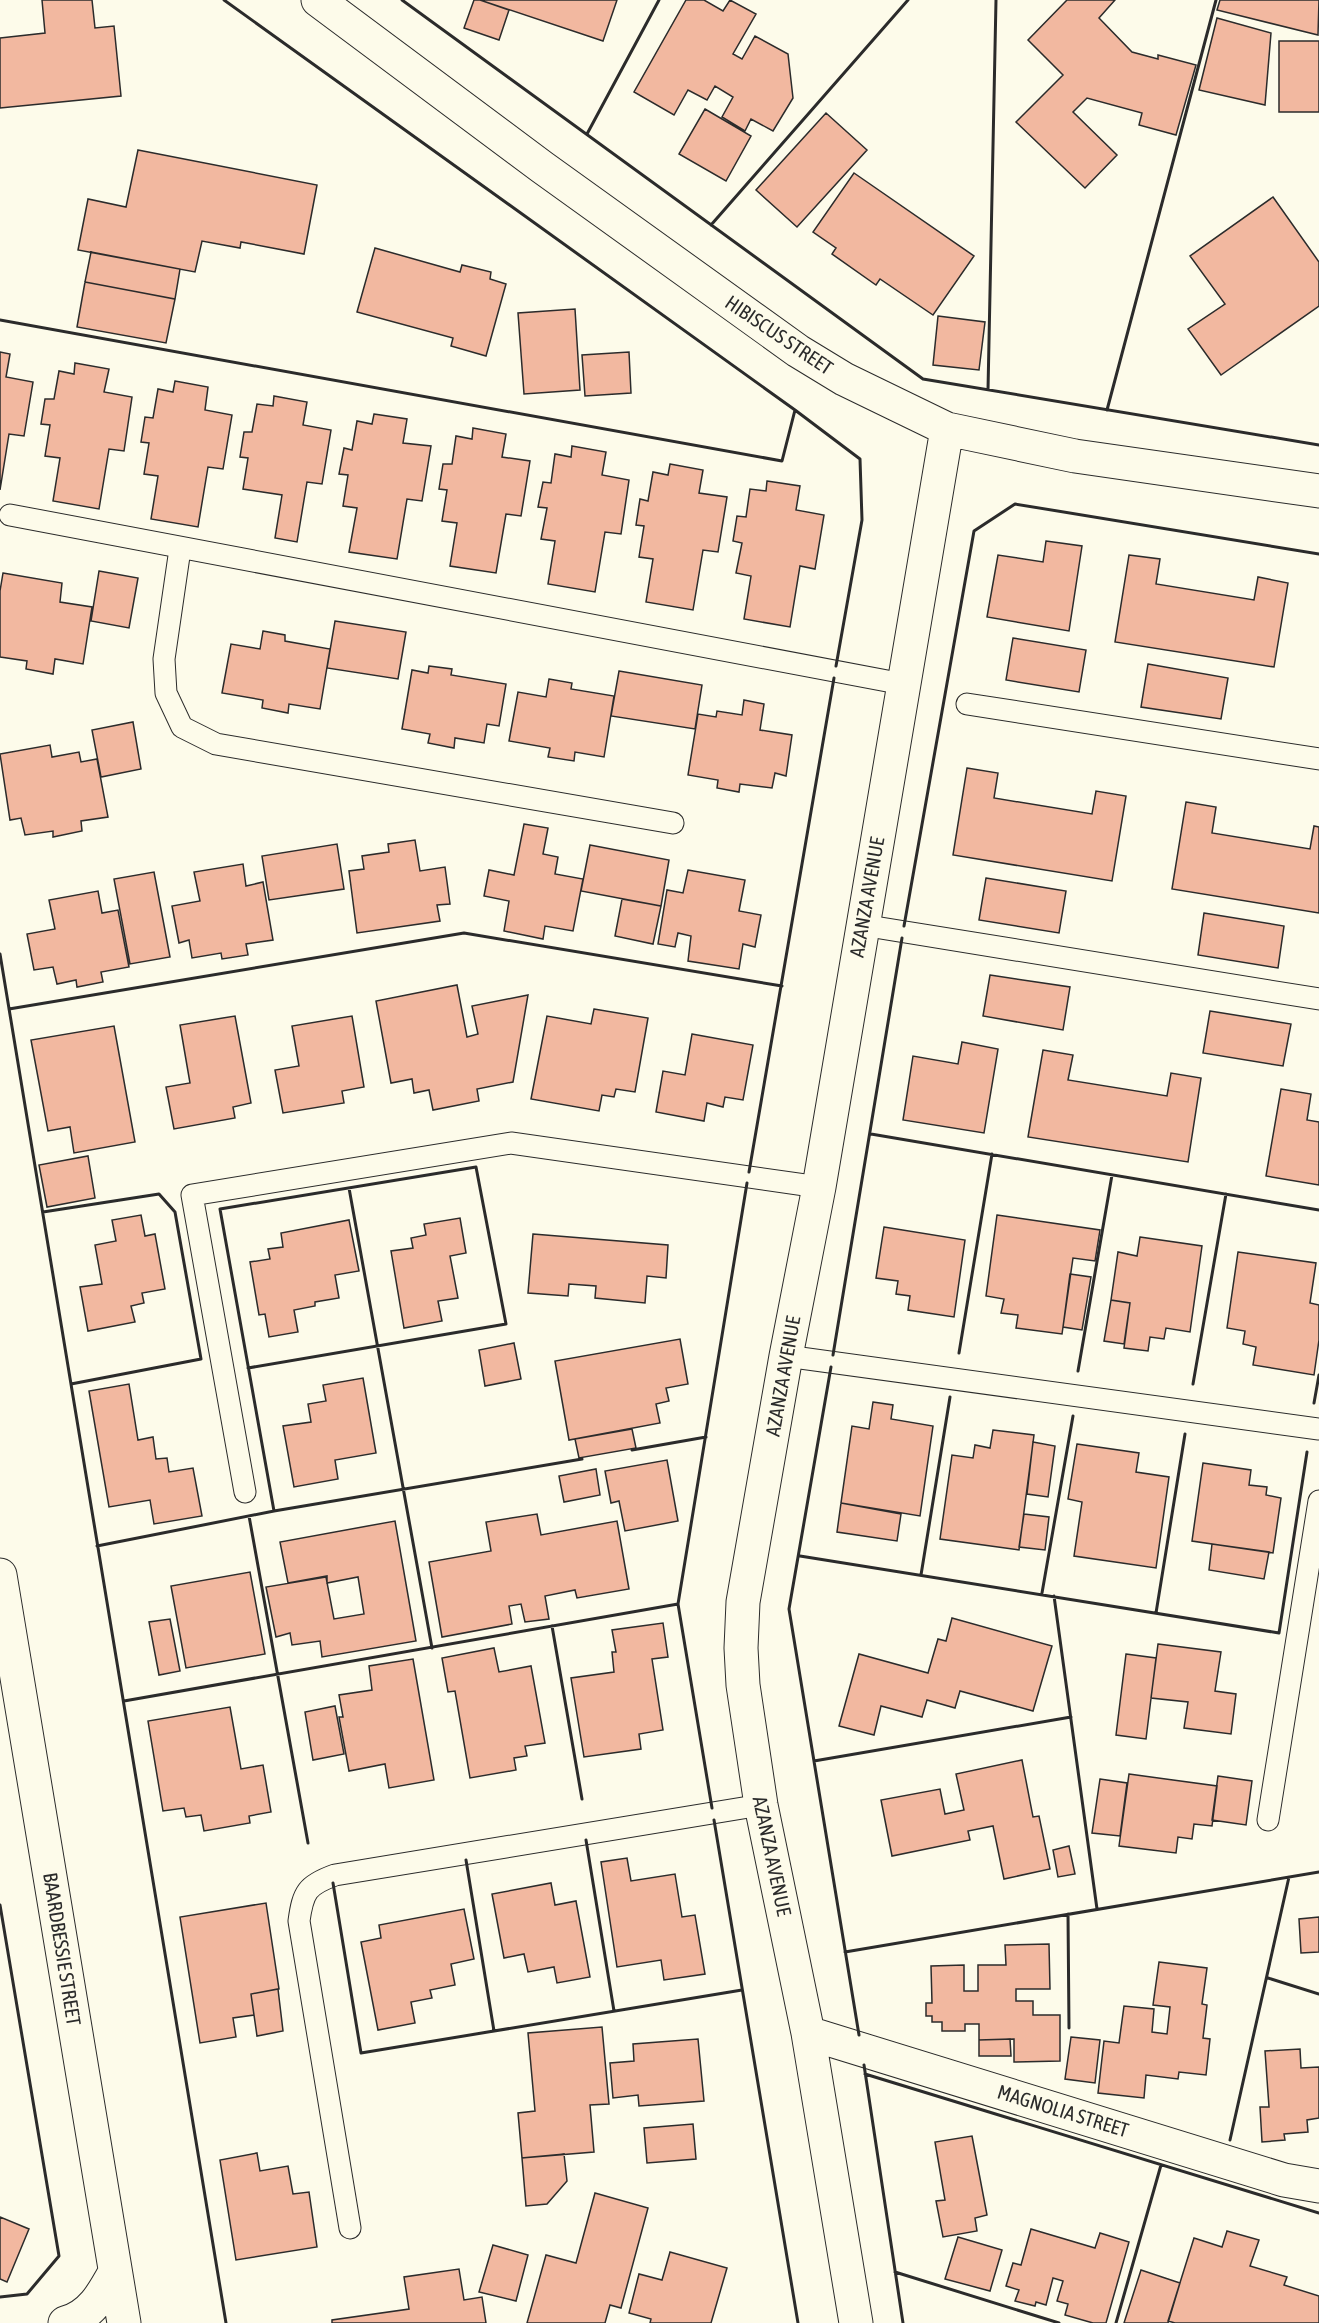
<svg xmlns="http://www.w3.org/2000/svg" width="1319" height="2323" font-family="'Asap Condensed',sans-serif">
  <rect width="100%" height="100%" fill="#fdfbea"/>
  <path fill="#f2b8a0" stroke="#2b2b2b" stroke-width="1.5" d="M 42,0 L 92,0 L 95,28 L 114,26 L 121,96 L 0,108 L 0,38 L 45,33 Z
    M 474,0 L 480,0 L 509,10 L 499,40 L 464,28 Z
    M 480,0 L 617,0 L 603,41 Z
    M 686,0 L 704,0 L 723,11 L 730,0 L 756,14 L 733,54 L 742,59 L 755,36 L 788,54 L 793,98 L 773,131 L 751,119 L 745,131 L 722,117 L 733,97 L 715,86 L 707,100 L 688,90 L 674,115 L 634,92 Z
    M 1067,0 L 1115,0 L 1099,18 L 1132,52 L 1158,59 L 1158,55 L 1196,65 L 1176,135 L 1139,125 L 1142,113 L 1087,98 L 1073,112 L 1117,155 L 1085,188 L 1016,122 L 1063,75 L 1028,40 Z
    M 1220,0 L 1319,0 L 1318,35 L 1217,10 Z
    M 1217,18 L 1271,33 L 1265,105 L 1199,90 Z
    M 1279,41 L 1319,41 L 1319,112 L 1279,112 Z
    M 705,109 L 751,136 L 726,181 L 679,154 Z
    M 826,113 L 867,150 L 797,227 L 756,190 Z
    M 138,150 L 317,185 L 304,254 L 241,242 L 240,248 L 202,241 L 195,272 L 78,250 L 88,199 L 126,207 Z
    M 854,173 L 974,256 L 933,315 L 880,279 L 876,285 L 832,254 L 836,248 L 813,232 Z
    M 1273,197 L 1319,262 L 1319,306 L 1221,375 L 1188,329 L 1225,304 L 1190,256 Z
    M 375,248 L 460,272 L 462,265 L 491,272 L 490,279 L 506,284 L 486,356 L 451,346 L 453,338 L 357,312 Z
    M 91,252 L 180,269 L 175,299 L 85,282 Z
    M 85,282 L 175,299 L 166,343 L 77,327 Z
    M 575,309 L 580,390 L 524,394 L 518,313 Z
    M 938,316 L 985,322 L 979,370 L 933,365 Z
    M 0,352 L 10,354 L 6,377 L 33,382 L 24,436 L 9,434 L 0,490 Z
    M 629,352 L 631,393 L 585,396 L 582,355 Z
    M 75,363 L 109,369 L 104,392 L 132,397 L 124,451 L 109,449 L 99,509 L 53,501 L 60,458 L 45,456 L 50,425 L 41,424 L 45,399 L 54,399 L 59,371 L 74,374 Z
    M 175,381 L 208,387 L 205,410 L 232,415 L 223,469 L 208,467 L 198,527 L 151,519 L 158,476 L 144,474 L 149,443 L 141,442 L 145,417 L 153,418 L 158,389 L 173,392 Z
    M 274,396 L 307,402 L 303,425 L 331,430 L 322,484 L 307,482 L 297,542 L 275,538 L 282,495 L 243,489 L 248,458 L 240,457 L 244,432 L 252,432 L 257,404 L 273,406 Z
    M 374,414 L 407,419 L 403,443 L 431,446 L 422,501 L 407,499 L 397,559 L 349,552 L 357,508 L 343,506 L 348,475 L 339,474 L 344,448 L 352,450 L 357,421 L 372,424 Z
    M 473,428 L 506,434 L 502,457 L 530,461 L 521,516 L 506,514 L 496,573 L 450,566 L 457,523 L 442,521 L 447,490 L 439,489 L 443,464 L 452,464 L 456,436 L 472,439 Z
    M 572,446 L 606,452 L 602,475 L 629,480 L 621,534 L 605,532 L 595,592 L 548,584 L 555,541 L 541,539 L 547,508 L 538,507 L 543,482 L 551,483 L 555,454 L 571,457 Z
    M 670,464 L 703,470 L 699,493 L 727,497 L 718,552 L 703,550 L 693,610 L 646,602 L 653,559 L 639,557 L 644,526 L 636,525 L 640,499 L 648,501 L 653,472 L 668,475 Z
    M 767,481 L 800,486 L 796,510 L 824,515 L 815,569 L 800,566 L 790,627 L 744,619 L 751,576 L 736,573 L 742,543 L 733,541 L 737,516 L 746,517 L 750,489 L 766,491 Z
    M 1046,541 L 1082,546 L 1069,631 L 987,617 L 998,555 L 1043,562 Z
    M 1129,555 L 1160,559 L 1156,584 L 1254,600 L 1258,577 L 1288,583 L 1274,667 L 1115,642 Z
    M 99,571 L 138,578 L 129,628 L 91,621 Z
    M 3,573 L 62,583 L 60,602 L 92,607 L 83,664 L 55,659 L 53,674 L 26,669 L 27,661 L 0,657 L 0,591 Z
    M 335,621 L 406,632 L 398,679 L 327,668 Z
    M 263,631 L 285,635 L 285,641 L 330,649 L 320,709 L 289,704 L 288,713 L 262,708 L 263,700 L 222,693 L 231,644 L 260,649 Z
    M 1013,638 L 1086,650 L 1079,692 L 1006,680 Z
    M 1148,664 L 1228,678 L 1221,719 L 1141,707 Z
    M 429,666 L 452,669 L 451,675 L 506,684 L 499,726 L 487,724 L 484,743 L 455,738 L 454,748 L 428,743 L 430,734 L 402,729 L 412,670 L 428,673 Z
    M 619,671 L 702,685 L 695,729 L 611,716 Z
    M 549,679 L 572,683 L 571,689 L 614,696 L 604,757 L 575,752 L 574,761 L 548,757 L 550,748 L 509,741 L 518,692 L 546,697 Z
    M 744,700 L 764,704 L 760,730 L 792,735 L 786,776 L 775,773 L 772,788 L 740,784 L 739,792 L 717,788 L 718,780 L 688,775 L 698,714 L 716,717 L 717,711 L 742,715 Z
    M 133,722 L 141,769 L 101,777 L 92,730 Z
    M 50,745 L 52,757 L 79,752 L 81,762 L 97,759 L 108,817 L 81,821 L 82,831 L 53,837 L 53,831 L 25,835 L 21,818 L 10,820 L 0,754 Z
    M 967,768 L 998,773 L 994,798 L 1092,814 L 1096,791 L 1126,796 L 1112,881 L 953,855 Z
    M 1186,802 L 1216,807 L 1212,833 L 1310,849 L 1314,826 L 1319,827 L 1319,913 L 1172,889 Z
    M 524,824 L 548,828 L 543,854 L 558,857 L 555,874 L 583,879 L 573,931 L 545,926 L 543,939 L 504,931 L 509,901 L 484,896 L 489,870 L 514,875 Z
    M 415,840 L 420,871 L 445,867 L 450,904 L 437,905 L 440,921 L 357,933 L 349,871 L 364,869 L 362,856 L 389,852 L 388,844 Z
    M 337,844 L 344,889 L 269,900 L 262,856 Z
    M 590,845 L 669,860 L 661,906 L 581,891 Z
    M 243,864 L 246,886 L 263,882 L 273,940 L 246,944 L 248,955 L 222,959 L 221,953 L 192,958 L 189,940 L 179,943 L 172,906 L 200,901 L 194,872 Z
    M 688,870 L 745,880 L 739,911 L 761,915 L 755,947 L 743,944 L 739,969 L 688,961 L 691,936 L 678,933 L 675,947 L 658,944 L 667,890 L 683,893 Z
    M 154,872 L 170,957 L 130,964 L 114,879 Z
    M 986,878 L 1066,891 L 1059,933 L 979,920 Z
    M 98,891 L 102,913 L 118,910 L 129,967 L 101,972 L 103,982 L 77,987 L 76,980 L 57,984 L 53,967 L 34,970 L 27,934 L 55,929 L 49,900 Z
    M 622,899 L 661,906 L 653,944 L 615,936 Z
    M 1204,913 L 1284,926 L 1278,968 L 1198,955 Z
    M 990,975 L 1070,987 L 1063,1030 L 983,1016 Z
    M 457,985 L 467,1037 L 478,1034 L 472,1006 L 528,995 L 513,1082 L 477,1089 L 479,1101 L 433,1110 L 429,1090 L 414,1093 L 412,1079 L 391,1083 L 376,1001 Z
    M 594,1009 L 648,1018 L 635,1092 L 616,1089 L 614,1097 L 602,1095 L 599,1111 L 531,1099 L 547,1016 L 591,1024 Z
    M 1210,1011 L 1291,1024 L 1283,1066 L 1203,1053 Z
    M 235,1016 L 251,1103 L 233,1107 L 235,1118 L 174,1129 L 166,1087 L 190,1083 L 180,1025 Z
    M 352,1016 L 364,1087 L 342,1091 L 344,1103 L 283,1113 L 275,1070 L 299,1066 L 292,1026 Z
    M 114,1026 L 135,1142 L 74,1153 L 70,1127 L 48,1131 L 31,1040 Z
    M 692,1034 L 753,1045 L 743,1100 L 725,1097 L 723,1107 L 707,1103 L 704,1121 L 656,1112 L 663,1071 L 685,1075 Z
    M 962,1042 L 998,1049 L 984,1133 L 903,1120 L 913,1056 L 958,1064 Z
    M 1043,1050 L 1073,1055 L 1068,1080 L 1167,1096 L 1171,1073 L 1201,1078 L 1188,1162 L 1028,1137 Z
    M 1281,1089 L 1311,1094 L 1307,1120 L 1319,1122 L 1319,1185 L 1266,1176 Z
    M 88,1156 L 95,1198 L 47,1207 L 39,1165 Z
    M 141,1215 L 145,1236 L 155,1234 L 165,1289 L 142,1293 L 144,1303 L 131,1306 L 135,1322 L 88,1331 L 80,1287 L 102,1284 L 95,1245 L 116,1241 L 112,1220 Z
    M 997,1215 L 1100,1230 L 1095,1261 L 1073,1258 L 1062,1334 L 1016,1328 L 1018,1315 L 1001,1313 L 1004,1299 L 986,1296 Z
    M 460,1218 L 466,1253 L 450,1256 L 458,1298 L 438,1301 L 442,1321 L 404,1328 L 391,1251 L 413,1248 L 411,1238 L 426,1235 L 424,1224 Z
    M 349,1220 L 359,1271 L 335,1275 L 339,1298 L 315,1302 L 315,1306 L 294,1310 L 298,1332 L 269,1337 L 265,1314 L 259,1315 L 250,1262 L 270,1259 L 268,1249 L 283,1247 L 281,1233 Z
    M 884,1227 L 965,1240 L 954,1317 L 908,1310 L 910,1296 L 896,1294 L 898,1281 L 876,1278 Z
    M 533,1234 L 668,1245 L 666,1278 L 647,1276 L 645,1303 L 595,1298 L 596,1286 L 569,1284 L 568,1296 L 528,1293 Z
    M 1140,1237 L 1202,1246 L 1190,1332 L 1166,1328 L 1164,1339 L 1150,1337 L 1148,1351 L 1124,1348 L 1130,1303 L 1111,1300 L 1118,1252 L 1137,1256 Z
    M 1238,1252 L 1316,1263 L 1310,1303 L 1319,1305 L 1319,1340 L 1314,1375 L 1253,1365 L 1256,1347 L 1243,1344 L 1245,1331 L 1227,1328 Z
    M 1070,1274 L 1091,1277 L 1082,1330 L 1063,1327 Z
    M 1111,1300 L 1130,1303 L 1124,1344 L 1104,1341 Z
    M 680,1339 L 688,1384 L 666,1388 L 669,1401 L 656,1404 L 660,1423 L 569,1440 L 555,1361 Z
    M 514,1343 L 521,1379 L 485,1386 L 479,1350 Z
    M 363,1378 L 376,1453 L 335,1460 L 338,1479 L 294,1487 L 283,1426 L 311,1422 L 308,1404 L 326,1401 L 323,1385 Z
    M 129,1384 L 138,1440 L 153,1437 L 156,1459 L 167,1458 L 169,1472 L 193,1468 L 202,1516 L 154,1524 L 150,1500 L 109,1507 L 89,1391 Z
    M 873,1402 L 893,1405 L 891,1419 L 933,1426 L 920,1516 L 841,1503 L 852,1426 L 869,1429 Z
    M 632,1429 L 636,1448 L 579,1458 L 575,1439 Z
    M 993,1430 L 1034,1435 L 1019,1550 L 940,1539 L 952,1455 L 973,1458 L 975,1445 L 990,1448 Z
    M 1033,1442 L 1055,1446 L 1048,1497 L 1027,1494 Z
    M 1077,1444 L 1139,1453 L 1136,1472 L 1169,1477 L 1156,1568 L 1074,1556 L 1082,1502 L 1068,1499 Z
    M 667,1460 L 678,1521 L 625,1531 L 619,1501 L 611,1503 L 605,1471 Z
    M 1203,1463 L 1251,1470 L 1249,1485 L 1267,1487 L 1266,1495 L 1281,1498 L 1273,1553 L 1192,1541 Z
    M 596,1469 L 600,1495 L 564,1502 L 559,1476 Z
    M 841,1503 L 901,1514 L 897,1541 L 837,1532 Z
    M 537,1514 L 541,1535 L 617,1521 L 629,1589 L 577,1598 L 575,1590 L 545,1596 L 549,1619 L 525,1622 L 521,1604 L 509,1606 L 512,1624 L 442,1637 L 429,1562 L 491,1551 L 486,1522 Z
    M 1024,1514 L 1049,1517 L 1045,1550 L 1019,1547 Z
    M 395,1521 L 416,1641 L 322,1657 L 320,1641 L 292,1645 L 290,1633 L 276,1637 L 266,1587 L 326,1577 L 334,1619 L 364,1614 L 358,1577 L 327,1583 L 327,1576 L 288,1583 L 280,1542 Z
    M 1212,1544 L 1269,1552 L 1264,1579 L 1209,1570 Z
    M 250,1572 L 265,1654 L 186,1668 L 171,1586 Z
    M 952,1618 L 1052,1646 L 1033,1711 L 960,1691 L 955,1708 L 927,1700 L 922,1717 L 881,1706 L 874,1735 L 839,1726 L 859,1654 L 928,1673 L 938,1639 L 946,1641 Z
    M 170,1619 L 180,1671 L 159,1675 L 149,1622 Z
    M 663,1623 L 668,1657 L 652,1659 L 663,1730 L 639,1734 L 641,1749 L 584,1757 L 571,1678 L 614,1672 L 612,1652 L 616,1652 L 612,1630 Z
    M 1158,1644 L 1221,1652 L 1215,1691 L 1236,1694 L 1231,1734 L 1184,1728 L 1188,1702 L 1151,1698 Z
    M 494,1648 L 499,1672 L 531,1666 L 545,1743 L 525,1746 L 527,1756 L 514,1758 L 516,1770 L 470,1778 L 455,1691 L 448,1692 L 442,1658 Z
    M 1126,1654 L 1156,1658 L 1146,1739 L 1116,1735 Z
    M 413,1659 L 434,1780 L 389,1788 L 385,1764 L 349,1771 L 339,1717 L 343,1717 L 339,1695 L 372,1690 L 369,1666 Z
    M 335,1706 L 344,1754 L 313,1760 L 305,1712 Z
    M 230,1707 L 241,1769 L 263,1765 L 271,1812 L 249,1816 L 250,1823 L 204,1831 L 201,1815 L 186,1817 L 184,1808 L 163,1811 L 148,1721 Z
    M 1022,1760 L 1033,1817 L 1039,1816 L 1050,1869 L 1004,1879 L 993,1826 L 968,1831 L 970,1840 L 892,1856 L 881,1800 L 940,1789 L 945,1814 L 964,1810 L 956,1774 Z
    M 1129,1774 L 1217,1786 L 1212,1826 L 1194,1824 L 1192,1839 L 1178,1837 L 1176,1853 L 1119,1846 Z
    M 1218,1776 L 1252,1781 L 1246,1825 L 1212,1820 Z
    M 1100,1779 L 1127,1783 L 1120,1836 L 1092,1833 Z
    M 1069,1846 L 1075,1874 L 1058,1877 L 1053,1850 Z
    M 627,1858 L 631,1881 L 675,1874 L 682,1917 L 695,1915 L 705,1974 L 664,1980 L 661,1960 L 617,1967 L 601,1862 Z
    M 551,1883 L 555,1905 L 576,1901 L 590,1977 L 557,1983 L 554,1967 L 528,1972 L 524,1954 L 504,1958 L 492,1894 Z
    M 266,1903 L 279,1989 L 251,1994 L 254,2015 L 233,2018 L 236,2037 L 200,2043 L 180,1917 Z
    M 464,1909 L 474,1959 L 451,1964 L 455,1985 L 430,1990 L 432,1998 L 411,2002 L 415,2023 L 378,2030 L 361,1942 L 381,1938 L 379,1925 Z
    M 1319,1917 L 1319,1952 L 1301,1953 L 1299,1919 Z
    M 1049,1944 L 1050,1989 L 1016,1989 L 1016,2001 L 1033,2001 L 1033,2015 L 1060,2015 L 1060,2061 L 1014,2062 L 1014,2039 L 979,2040 L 979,2024 L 965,2024 L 965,2031 L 942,2031 L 942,2022 L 932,2022 L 932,2016 L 926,2016 L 926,2003 L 932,2003 L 931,1966 L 964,1965 L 964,1991 L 978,1991 L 978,1965 L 1006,1965 L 1005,1945 Z
    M 1159,1962 L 1207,1968 L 1202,2004 L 1207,2005 L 1203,2038 L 1210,2039 L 1206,2075 L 1179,2072 L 1178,2079 L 1146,2075 L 1144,2098 L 1098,2093 L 1104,2041 L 1119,2043 L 1124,2006 L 1154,2009 L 1152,2032 L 1167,2034 L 1170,2007 L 1153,2005 Z
    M 278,1989 L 283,2031 L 257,2036 L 251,1994 Z
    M 602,2027 L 609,2104 L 590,2105 L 594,2152 L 522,2158 L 518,2113 L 535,2111 L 528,2033 Z
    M 1071,2037 L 1100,2040 L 1095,2083 L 1065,2079 Z
    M 698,2039 L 704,2101 L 639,2106 L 638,2095 L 613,2098 L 610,2063 L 634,2061 L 633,2044 Z
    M 1010,2039 L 1011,2056 L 979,2056 L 979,2040 Z
    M 1300,2049 L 1301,2068 L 1319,2067 L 1319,2118 L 1307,2120 L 1308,2132 L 1284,2134 L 1285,2140 L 1262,2142 L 1260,2107 L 1269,2107 L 1265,2051 Z
    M 693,2124 L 696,2159 L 647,2163 L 644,2128 Z
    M 972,2136 L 987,2215 L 975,2218 L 977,2231 L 943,2237 L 936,2201 L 945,2200 L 935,2142 Z
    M 257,2153 L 260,2171 L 288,2166 L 293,2194 L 309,2192 L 317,2247 L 236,2260 L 220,2160 Z
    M 564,2154 L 567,2181 L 547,2204 L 526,2206 L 522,2158 Z
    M 595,2193 L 648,2208 L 621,2308 L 610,2305 L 605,2323 L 527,2323 L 546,2255 L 576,2263 Z
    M 0,2217 L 29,2229 L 7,2282 L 0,2279 Z
    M 1031,2229 L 1095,2248 L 1100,2233 L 1129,2242 L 1106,2323 L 1093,2323 L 1065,2315 L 1068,2304 L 1057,2301 L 1063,2281 L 1053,2278 L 1046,2305 L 1036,2302 L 1035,2306 L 1015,2301 L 1019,2290 L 1006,2286 L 1013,2263 L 1021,2265 Z
    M 1227,2231 L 1259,2240 L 1250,2266 L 1287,2277 L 1284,2285 L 1319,2296 L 1319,2323 L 1175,2323 L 1168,2321 L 1194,2238 L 1222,2247 Z
    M 958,2237 L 1002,2250 L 990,2291 L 945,2279 Z
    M 493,2245 L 528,2255 L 516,2301 L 479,2292 Z
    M 670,2252 L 727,2268 L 711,2323 L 650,2323 L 651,2319 L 629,2313 L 639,2274 L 662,2280 Z
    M 459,2269 L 464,2300 L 482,2297 L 486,2323 L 332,2323 L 332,2320 L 409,2309 L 404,2277 Z
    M 1141,2270 L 1180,2283 L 1168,2323 L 1124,2323 Z"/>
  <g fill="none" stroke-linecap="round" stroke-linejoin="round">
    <defs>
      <path id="lane" d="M 10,515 L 903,684
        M 180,549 L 164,659 L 166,693 L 182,727 L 216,744 L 673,823
        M 967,704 L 1319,759
        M 862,925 L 1319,999
        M 786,1356 L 1319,1429
        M 245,1492 L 192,1195 L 511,1143 L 819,1187
        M 1268,1820 L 1319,1501
        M 350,2228 L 299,1921 C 303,1892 307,1885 335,1875 L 761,1805"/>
      <path id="street" d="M 318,0 L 542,167 L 798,351 L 844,379 L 947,429 L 1075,456 L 1319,491
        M 0,1575 L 124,2323
        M 808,2033 L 1284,2180 L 1319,2186
        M 65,2323 C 91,2316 103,2294 115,2272
        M 856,2323 L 808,2033 L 761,1805 L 743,1685 L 741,1648 L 743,1602 L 786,1356 L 819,1187 L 947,429"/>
    </defs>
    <use href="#lane" stroke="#2b2b2b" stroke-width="23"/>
    <use href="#street" stroke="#2b2b2b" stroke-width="35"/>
    <use href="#lane" stroke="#fdfbea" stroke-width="21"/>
    <use href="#street" stroke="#fdfbea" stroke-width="33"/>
    <path stroke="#2b2b2b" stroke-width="3" d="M 224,0 L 795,410
      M 402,0 L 923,379 L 1319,445
      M 587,134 L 659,0
      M 711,225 L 908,0
      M 0,320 L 782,461 L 795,410 L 860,459 L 862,520 L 836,666
      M 988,390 L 996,0
      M 1107,410 L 1216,0
      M 904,926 L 974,531 L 1015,504 L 1319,554
      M 0,954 L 226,2323
      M 9,1009 L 464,933 L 782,986
      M 871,1134 L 1319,1210
      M 749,1172 L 834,678
      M 349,1188 L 432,1648
      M 43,1212 L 159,1194 L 175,1212 L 201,1359 L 71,1384
      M 959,1353 L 992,1154
      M 833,1355 L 902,938
      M 831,1367 L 789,1609 L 859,2035
      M 1078,1371 L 1112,1175
      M 1193,1384 L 1226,1194
      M 1314,1403 L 1319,1375
      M 632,1450 L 706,1437
      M 274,1511 L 582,1459
      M 249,1516 L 308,1843
      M 97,1546 L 274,1511 L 220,1209 L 476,1167 L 506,1324 L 248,1368
      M 800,1556 L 1279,1633 L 1307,1452
      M 921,1575 L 950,1397
      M 1042,1593 L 1073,1416
      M 1054,1596 L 1097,1909
      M 1156,1613 L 1185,1434
      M 552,1626 L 582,1799
      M 124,1701 L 678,1604
      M 814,1761 L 1071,1717
      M 712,1808 L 678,1604 L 747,1183
      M 714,1820 L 798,2323
      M 586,1840 L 614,2011
      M 466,1860 L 494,2031
      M 333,1883 L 361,2053 L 742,1990
      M 0,1905 L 59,2256 L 27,2294 L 0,2297
      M 1068,1914 L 1069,2028
      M 845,1952 L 1319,1872
      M 1268,1978 L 1319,1994
      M 864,2065 L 903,2323
      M 865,2074 L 1319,2213
      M 1230,2140 L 1289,1877
      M 895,2272 L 1059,2323
      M 1116,2323 L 1161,2165"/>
  </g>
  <g text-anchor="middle" stroke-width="4.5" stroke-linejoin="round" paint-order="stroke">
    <g font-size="20" fill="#2b2b2b" stroke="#fdfbea">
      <text transform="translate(779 335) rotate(34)" y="7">HIBISCUS STREET</text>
      <text transform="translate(867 897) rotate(-80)" y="7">AZANZA AVENUE</text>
      <text transform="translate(783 1376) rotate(-80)" y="7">AZANZA AVENUE</text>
      <text transform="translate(772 1856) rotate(78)" y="7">AZANZA AVENUE</text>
      <text transform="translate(62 1949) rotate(81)" y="7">BAARDBESSIE STREET</text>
      <text transform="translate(1063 2111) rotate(17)" y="7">MAGNOLIA STREET</text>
    </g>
  </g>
</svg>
